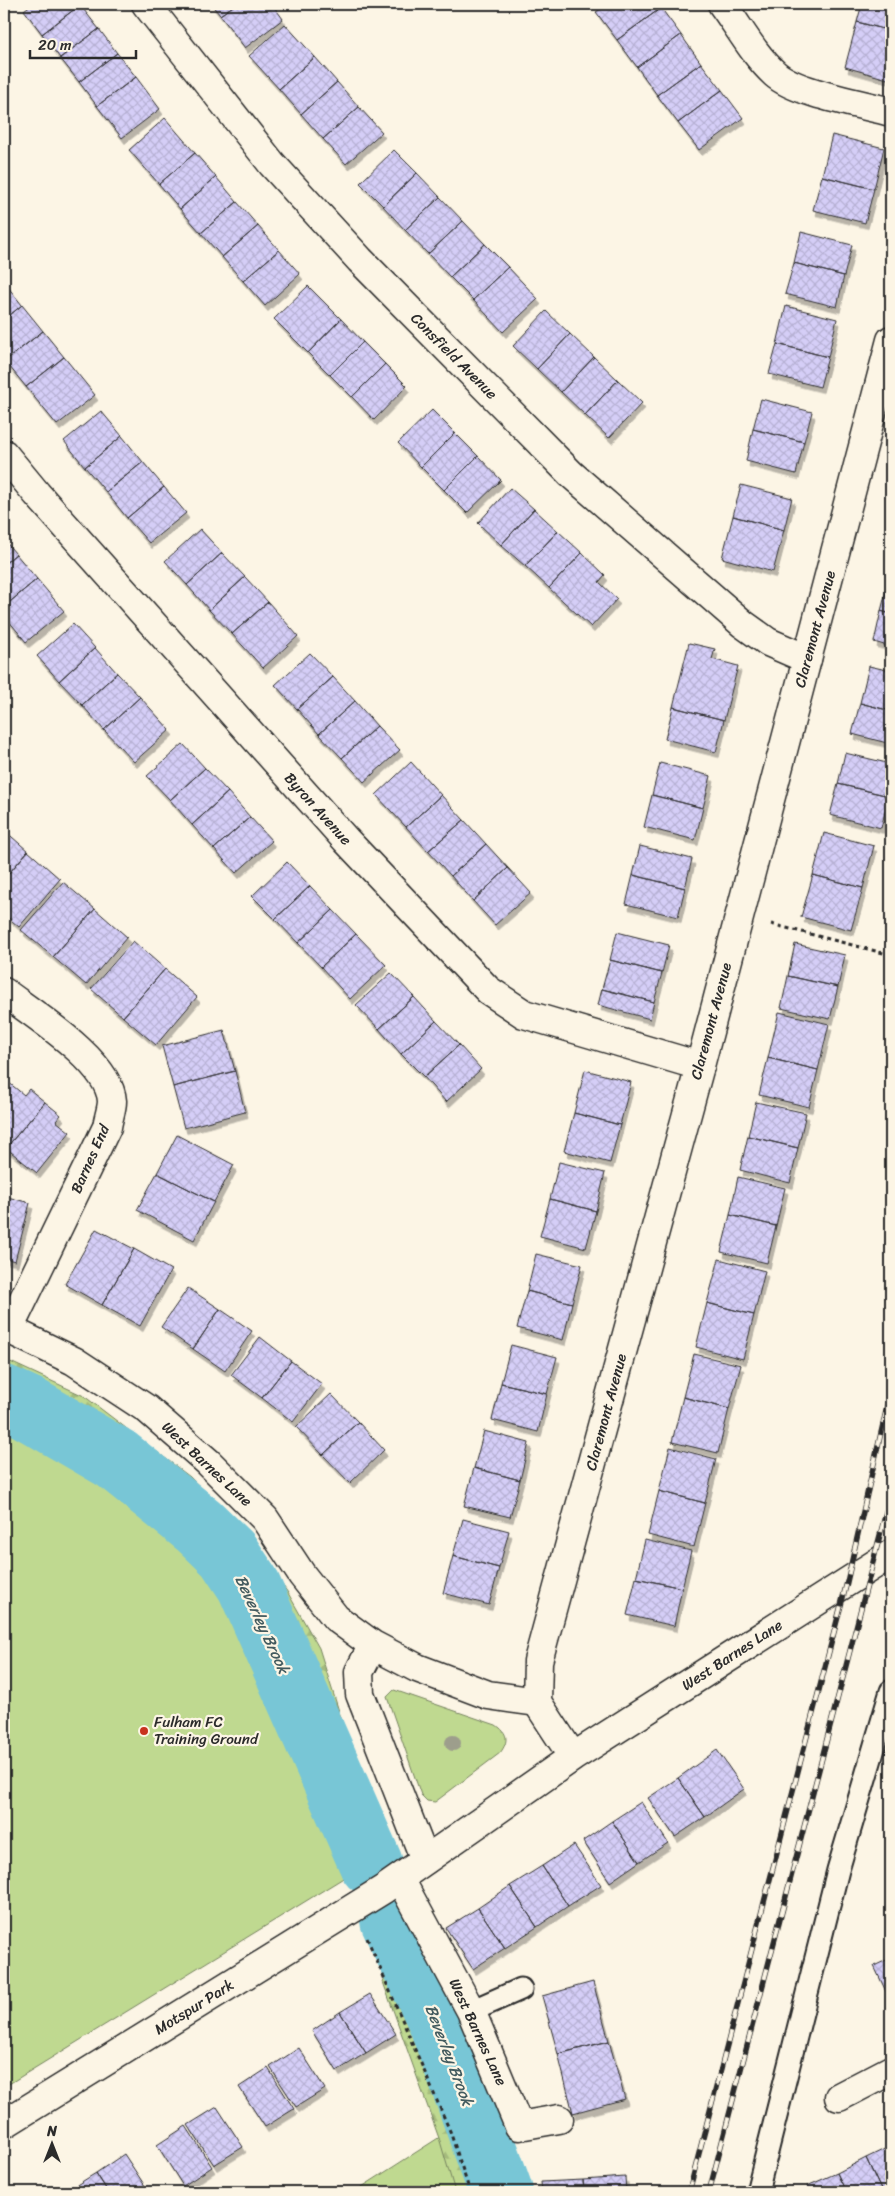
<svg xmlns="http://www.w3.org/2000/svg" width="895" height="2196" font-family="Sriracha,sans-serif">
  <defs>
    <pattern id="forest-firs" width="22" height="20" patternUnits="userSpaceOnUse" patternTransform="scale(1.25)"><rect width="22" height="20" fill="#bfd990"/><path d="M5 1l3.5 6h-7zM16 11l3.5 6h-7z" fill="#a4ba7c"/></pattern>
    <pattern id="building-cross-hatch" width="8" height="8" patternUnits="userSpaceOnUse" patternTransform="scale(1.25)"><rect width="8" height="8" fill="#d5cef7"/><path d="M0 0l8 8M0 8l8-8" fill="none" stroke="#b7b1d4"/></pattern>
    <filter id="shadow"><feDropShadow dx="3" dy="5.5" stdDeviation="0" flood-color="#0004"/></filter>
  </defs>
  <rect width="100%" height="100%" fill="#fcf5e5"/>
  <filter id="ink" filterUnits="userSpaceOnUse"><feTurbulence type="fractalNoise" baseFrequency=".02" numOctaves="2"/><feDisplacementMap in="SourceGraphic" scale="10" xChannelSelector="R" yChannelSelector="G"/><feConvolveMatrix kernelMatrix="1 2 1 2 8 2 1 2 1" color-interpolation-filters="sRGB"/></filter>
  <g filter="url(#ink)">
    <path fill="#bfd990" stroke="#75825e" d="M 4,1423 L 50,1445 L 225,1584 L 345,1877 L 4,2087 Z
      M 394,1690 L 496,1725 C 508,1733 509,1741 500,1753 L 435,1802 L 427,1801 L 421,1795 L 387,1697 Z
      M 443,2135 L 460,2192 L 354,2192 Z"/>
    <path fill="url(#forest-firs)" stroke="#75825e" d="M 4,1359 L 84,1396 L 190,1477 L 244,1530 L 288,1593 L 319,1648 L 343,1724 L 389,1848 L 388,1853 L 348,1877 L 343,1877 L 225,1584 L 50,1445 L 4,1423 Z
      M 418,1954 L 427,1958 L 452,2015 L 514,2192 L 455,2192 L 440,2141 L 383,1982 L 388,1969 Z"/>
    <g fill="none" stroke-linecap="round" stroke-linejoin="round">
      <path stroke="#78c6d6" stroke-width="64" d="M 4,1397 L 28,1408 L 116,1459 L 199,1526 L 228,1554 L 248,1584 L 371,1864
        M 392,1920 L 440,2021 L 501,2192"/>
    </g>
    <path fill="url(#building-cross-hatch)" stroke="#2b2b2b" filter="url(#shadow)" d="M 32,4 L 80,4 L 80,5 L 42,34 L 24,10 Z
      M 211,4 L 236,4 L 220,15 Z
      M 236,4 L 272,4 L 283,19 L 245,48 L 220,15 Z
      M 608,4 L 658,4 L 661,8 L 617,40 L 596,12 Z
      M 862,4 L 891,4 L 891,31 L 857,22 Z
      M 80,5 L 99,29 L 60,58 L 42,34 Z
      M 661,8 L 681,35 L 637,67 L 617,40 Z
      M 857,22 L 891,31 L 891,80 L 845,67 Z
      M 285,24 L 315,57 L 279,89 L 249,56 Z
      M 99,29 L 117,53 L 79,82 L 60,58 Z
      M 681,35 L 701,63 L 657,95 L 637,67 Z
      M 117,53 L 136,77 L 97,106 L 79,82 Z
      M 315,57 L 337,82 L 301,114 L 279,89 Z
      M 701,63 L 722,90 L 678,123 L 657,95 Z
      M 136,77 L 160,109 L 122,138 L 97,106 Z
      M 337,82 L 359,107 L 323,139 L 301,114 Z
      M 722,90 L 743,118 L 699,150 L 678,123 Z
      M 359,107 L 382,132 L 346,164 L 323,139 Z
      M 165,118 L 195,153 L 159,184 L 129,150 Z
      M 832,135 L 884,148 L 874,189 L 822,176 Z
      M 394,150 L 417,173 L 383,206 L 360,183 Z
      M 195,153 L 216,177 L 180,209 L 159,184 Z
      M 417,173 L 440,197 L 405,230 L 383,206 Z
      M 822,176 L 874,189 L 865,223 L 813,210 Z
      M 216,177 L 237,202 L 201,233 L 180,209 Z
      M 440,197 L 463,221 L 428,254 L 405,230 Z
      M 237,202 L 258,226 L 222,257 L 201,233 Z
      M 463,221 L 485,244 L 450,277 L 428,254 Z
      M 258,226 L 279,250 L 243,281 L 222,257 Z
      M 801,232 L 852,245 L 844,276 L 794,263 Z
      M 485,244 L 508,267 L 473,300 L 450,277 Z
      M 279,250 L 300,274 L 265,306 L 243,281 Z
      M 794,263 L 844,276 L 837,307 L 785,294 Z
      M 508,267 L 538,299 L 503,332 L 473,300 Z
      M 4,282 L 22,305 L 4,320 Z
      M 308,286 L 341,319 L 308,353 L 274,319 Z
      M 22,305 L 43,331 L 5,361 L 4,320 Z
      M 786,306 L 837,319 L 828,357 L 777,344 Z
      M 546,311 L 570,334 L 537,369 L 513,346 Z
      M 341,319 L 363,342 L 330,375 L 308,353 Z
      M 43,331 L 64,357 L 26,387 L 5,361 Z
      M 570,334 L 594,357 L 561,392 L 537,369 Z
      M 363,342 L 385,364 L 352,397 L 330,375 Z
      M 777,344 L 828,357 L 820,387 L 769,374 Z
      M 64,357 L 95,395 L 57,425 L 26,387 Z
      M 594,357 L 618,380 L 585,415 L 561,392 Z
      M 385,364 L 407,386 L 374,420 L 352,397 Z
      M 618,380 L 642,403 L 609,438 L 585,415 Z
      M 761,399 L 812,412 L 804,442 L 753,429 Z
      M 432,410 L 455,433 L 421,467 L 398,443 Z
      M 101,411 L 122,436 L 85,467 L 64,441 Z
      M 753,429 L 804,442 L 796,474 L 746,461 Z
      M 455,433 L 478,456 L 444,490 L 421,467 Z
      M 122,436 L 143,462 L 106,492 L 85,467 Z
      M 478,456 L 501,480 L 467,513 L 444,490 Z
      M 143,462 L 164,487 L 127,518 L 106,492 Z
      M 741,485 L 792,498 L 784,530 L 733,516 Z
      M 164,487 L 186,513 L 149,543 L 127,518 Z
      M 510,488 L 534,509 L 501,545 L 478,523 Z
      M 534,509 L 558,531 L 525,566 L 501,545 Z
      M 733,516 L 784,530 L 773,572 L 722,558 Z
      M 200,529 L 222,553 L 187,585 L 165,561 Z
      M 558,531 L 582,553 L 549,588 L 525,566 Z
      M 4,540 L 16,554 L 4,564 Z
      M 222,553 L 245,577 L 209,610 L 187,585 Z
      M 582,553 L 605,575 L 599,582 L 617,599 L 591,627 L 549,588 Z
      M 16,554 L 37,579 L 4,607 L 4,564 Z
      M 245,577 L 268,602 L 232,634 L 209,610 Z
      M 37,579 L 64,611 L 26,642 L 4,615 L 4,607 Z
      M 889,580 L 891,581 L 891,614 L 881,611 Z
      M 268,602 L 298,636 L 263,668 L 232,634 Z
      M 881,611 L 891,614 L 891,647 L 874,642 Z
      M 73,624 L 95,648 L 59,681 L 37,656 Z
      M 689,643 L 715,649 L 712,659 L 738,666 L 724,720 L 673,707 Z
      M 95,648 L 117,673 L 82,705 L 59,681 Z
      M 310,653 L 333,677 L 297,709 L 275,685 Z
      M 869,666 L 891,671 L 891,711 L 860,703 Z
      M 117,673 L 140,697 L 104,730 L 82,705 Z
      M 333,677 L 355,701 L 319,734 L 297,709 Z
      M 140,697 L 170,730 L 134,762 L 104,730 Z
      M 355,701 L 377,726 L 342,758 L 319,734 Z
      M 860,703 L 891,711 L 891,744 L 852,734 Z
      M 673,707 L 724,720 L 716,752 L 665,739 Z
      M 377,726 L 400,750 L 364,782 L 342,758 Z
      M 183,744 L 205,768 L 170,800 L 147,776 Z
      M 845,753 L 891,764 L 891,786 L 889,796 L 838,784 Z
      M 411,762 L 441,795 L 406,827 L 376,795 Z
      M 660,763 L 711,776 L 703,808 L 652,795 Z
      M 205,768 L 228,792 L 192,825 L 170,800 Z
      M 838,784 L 889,796 L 881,828 L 830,815 Z
      M 228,792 L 250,817 L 214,849 L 192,825 Z
      M 441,795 L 464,820 L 428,851 L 406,827 Z
      M 652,795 L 703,808 L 695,840 L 644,827 Z
      M 250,817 L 272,841 L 236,873 L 214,849 Z
      M 464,820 L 486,844 L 451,876 L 428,851 Z
      M 4,830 L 28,851 L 4,879 Z
      M 824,833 L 874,846 L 863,888 L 813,875 Z
      M 486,844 L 508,868 L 473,901 L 451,876 Z
      M 640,846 L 692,859 L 685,888 L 633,875 Z
      M 28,851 L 60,879 L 19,927 L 4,914 L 4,879 Z
      M 287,862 L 310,886 L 275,919 L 252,896 Z
      M 508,868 L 531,893 L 495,925 L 473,901 Z
      M 633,875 L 685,888 L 678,917 L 626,904 Z
      M 813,875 L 863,888 L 851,930 L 801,917 Z
      M 63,882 L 95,909 L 53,957 L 21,930 Z
      M 310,886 L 333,910 L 298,943 L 275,919 Z
      M 95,909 L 127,937 L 86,985 L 53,957 Z
      M 333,910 L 356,934 L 321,967 L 298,943 Z
      M 617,932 L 669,945 L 662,973 L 610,960 Z
      M 356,934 L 386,965 L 350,999 L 321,967 Z
      M 133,941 L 165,969 L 123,1017 L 91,989 Z
      M 795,944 L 845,955 L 838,987 L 788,976 Z
      M 610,960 L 662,973 L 654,1002 L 602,989 Z
      M 165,969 L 197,997 L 156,1045 L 123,1017 Z
      M 391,973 L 414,997 L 379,1029 L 356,1005 Z
      M 788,976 L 838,987 L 830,1019 L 781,1008 Z
      M 602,989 L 654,1002 L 650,1019 L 598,1005 Z
      M 414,997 L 436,1021 L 401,1054 L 379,1029 Z
      M 779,1012 L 829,1024 L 818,1070 L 768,1058 Z
      M 436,1021 L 459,1045 L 424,1077 L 401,1054 Z
      M 224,1030 L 235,1071 L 173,1087 L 162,1046 Z
      M 459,1045 L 481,1069 L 446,1102 L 424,1077 Z
      M 768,1058 L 818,1070 L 809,1107 L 759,1095 Z
      M 585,1070 L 631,1082 L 620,1125 L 574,1113 Z
      M 235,1071 L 245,1112 L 184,1128 L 173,1087 Z
      M 8,1082 L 24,1095 L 29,1089 L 45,1102 L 6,1148 L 4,1146 L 4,1087 Z
      M 45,1102 L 61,1115 L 56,1121 L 70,1132 L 37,1173 L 6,1148 Z
      M 756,1102 L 806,1113 L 798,1148 L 748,1136 Z
      M 574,1113 L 620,1125 L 610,1163 L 564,1151 Z
      M 177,1135 L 234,1165 L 214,1202 L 157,1173 Z
      M 748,1136 L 798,1148 L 790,1183 L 740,1170 Z
      M 559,1162 L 605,1173 L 596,1211 L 550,1199 Z
      M 157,1173 L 214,1202 L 194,1240 L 137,1210 Z
      M 738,1177 L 785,1188 L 776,1226 L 730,1215 Z
      M 4,1196 L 30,1203 L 15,1261 L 4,1258 Z
      M 550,1199 L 596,1211 L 586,1248 L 540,1236 Z
      M 730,1215 L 776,1226 L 767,1263 L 721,1252 Z
      M 96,1229 L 134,1249 L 102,1305 L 65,1284 Z
      M 134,1249 L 171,1270 L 140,1326 L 102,1305 Z
      M 536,1254 L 582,1265 L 572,1303 L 527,1291 Z
      M 719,1259 L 765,1271 L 754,1315 L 707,1303 Z
      M 188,1288 L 220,1309 L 193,1349 L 161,1327 Z
      M 527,1291 L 572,1303 L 563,1340 L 517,1328 Z
      M 707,1303 L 754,1315 L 743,1359 L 696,1347 Z
      M 220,1309 L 252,1331 L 225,1371 L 193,1349 Z
      M 260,1337 L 291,1361 L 262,1398 L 231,1375 Z
      M 511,1345 L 557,1357 L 547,1394 L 501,1383 Z
      M 694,1354 L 741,1365 L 729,1409 L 683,1397 Z
      M 291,1361 L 322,1384 L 293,1422 L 262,1398 Z
      M 501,1383 L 547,1394 L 538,1432 L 492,1420 Z
      M 331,1394 L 358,1422 L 323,1455 L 296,1427 Z
      M 683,1397 L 729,1409 L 718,1453 L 672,1442 Z
      M 358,1422 L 384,1450 L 350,1483 L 323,1455 Z
      M 484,1431 L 529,1443 L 520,1480 L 474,1468 Z
      M 670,1447 L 716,1459 L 705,1503 L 659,1491 Z
      M 474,1468 L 520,1480 L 510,1517 L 464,1506 Z
      M 659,1491 L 705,1503 L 694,1547 L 648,1535 Z
      M 463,1519 L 509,1531 L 499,1568 L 453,1556 Z
      M 645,1540 L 691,1551 L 682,1588 L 636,1578 Z
      M 453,1556 L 499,1568 L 489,1605 L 443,1593 Z
      M 636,1578 L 682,1588 L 674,1626 L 627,1615 Z
      M 717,1750 L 744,1789 L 705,1817 L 678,1778 Z
      M 678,1778 L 705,1817 L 675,1837 L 648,1798 Z
      M 641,1802 L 668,1843 L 639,1862 L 612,1821 Z
      M 612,1821 L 639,1862 L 610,1882 L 583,1841 Z
      M 574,1845 L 601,1885 L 568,1906 L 542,1866 Z
      M 542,1866 L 568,1906 L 537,1927 L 510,1886 Z
      M 510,1886 L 537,1927 L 505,1948 L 478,1908 Z
      M 478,1908 L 505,1948 L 473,1969 L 446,1928 Z
      M 891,1958 L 891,2002 L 874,1966 Z
      M 593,1982 L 609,2041 L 558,2054 L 542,1996 Z
      M 370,1994 L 396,2034 L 366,2053 L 340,2012 Z
      M 340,2012 L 366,2053 L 337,2071 L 312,2031 Z
      M 609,2041 L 625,2099 L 573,2113 L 558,2054 Z
      M 299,2048 L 325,2089 L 296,2107 L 270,2067 Z
      M 268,2068 L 294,2109 L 265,2127 L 239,2087 Z
      M 217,2107 L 243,2147 L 214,2165 L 188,2125 Z
      M 186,2126 L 212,2167 L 183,2186 L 157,2145 Z
      M 891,2146 L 891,2192 L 882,2192 L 866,2158 Z
      M 124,2154 L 149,2192 L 108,2192 L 96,2173 Z
      M 866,2158 L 882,2192 L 846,2192 L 837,2173 Z
      M 96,2173 L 108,2192 L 68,2192 L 67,2191 Z
      M 837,2173 L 846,2192 L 810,2192 L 807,2186 Z
      M 625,2177 L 626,2192 L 584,2192 L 583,2180 Z
      M 583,2180 L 584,2192 L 542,2192 L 541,2182 Z"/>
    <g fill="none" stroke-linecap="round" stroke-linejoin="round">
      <defs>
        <path id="lane" d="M 471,2011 L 521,1989
          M 757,2192 L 838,1870 L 891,1691"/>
        <path id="street" d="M 146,4 L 272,164 L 360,260 L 571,474 L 743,624 L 768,642 L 807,659
          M 722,4 C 739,27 754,55 775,74 C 796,93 862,104 891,112
          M 4,454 L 37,494 L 346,840 L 488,990 L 524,1014 L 700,1066
          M 4,992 C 33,1014 110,1062 112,1101 C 112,1109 108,1119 107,1127 L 9,1329
          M 4,1327 L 74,1361 L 147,1409 L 208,1462 L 265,1519 L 302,1575 L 336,1618 L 373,1645 L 417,1668 L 488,1695 L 537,1702
          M 373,1645 L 359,1672 L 360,1694 L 425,1860
          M 400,1879 L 471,2011 L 519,2126 L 559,2119
          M 839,2097 L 891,2070"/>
        <path id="secondary" d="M 573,1757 L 537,1702 L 538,1661 L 700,1066 L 891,340
          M 4,2124 L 384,1889 L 573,1757 L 891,1554"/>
      </defs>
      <use href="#lane" stroke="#2b2b2b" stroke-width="25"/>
      <use href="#street" stroke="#2b2b2b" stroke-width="31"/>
      <use href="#secondary" stroke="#2b2b2b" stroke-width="31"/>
      <path stroke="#2b2b2b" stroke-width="3" stroke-dasharray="4 4" stroke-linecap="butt" d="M 771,924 L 891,955
        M 367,1938 L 450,2131 L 470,2192"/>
      <use href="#lane" stroke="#fcf5e5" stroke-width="21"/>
      <use href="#street" stroke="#fcf5e5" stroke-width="28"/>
      <use href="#secondary" stroke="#fcf5e5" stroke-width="28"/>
      <defs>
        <path id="rail" d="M 689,2192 L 847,1582 L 891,1389
          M 709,2192 L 891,1493"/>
      </defs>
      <use href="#rail" stroke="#2b2b2b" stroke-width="5.5"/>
      <use href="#rail" stroke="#fcf5e5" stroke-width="4" stroke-dasharray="11" stroke-linecap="butt"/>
    </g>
    <circle fill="#9d9e8c" cx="453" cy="1743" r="8"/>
  </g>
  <circle fill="#c8321e" stroke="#fcf5e5" stroke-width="2" cx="144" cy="1731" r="5"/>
  <g text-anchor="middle" stroke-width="4.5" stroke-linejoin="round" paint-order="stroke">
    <g font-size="15" fill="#2b2b2b" stroke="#fcf5e5">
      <text transform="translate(454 356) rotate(45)" y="5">Consfield Avenue</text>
      <text transform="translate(815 629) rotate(-75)" y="5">Claremont Avenue</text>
      <text transform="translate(318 809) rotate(48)" y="5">Byron Avenue</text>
      <text transform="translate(711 1021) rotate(-75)" y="5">Claremont Avenue</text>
      <text transform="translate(90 1159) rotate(-66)" y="5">Barnes End</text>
      <text transform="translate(606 1412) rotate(-75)" y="5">Claremont Avenue</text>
      <text transform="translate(207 1464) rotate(43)" y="5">West Barnes Lane</text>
      <text transform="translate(732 1655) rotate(-33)" y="5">West Barnes Lane</text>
      <text transform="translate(194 2007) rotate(-32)" y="5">Motspur Park</text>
      <text transform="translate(478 2032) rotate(65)" y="5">West Barnes Lane</text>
    </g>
    <g font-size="15" fill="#2b2b2b" stroke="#fcf5e5" text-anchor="start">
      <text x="154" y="1727">Fulham FC<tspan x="154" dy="17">Training Ground</tspan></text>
    </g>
    <g font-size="16" font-style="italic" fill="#425a5e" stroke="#fcf5e5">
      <text transform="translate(263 1624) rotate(65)" y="6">Beverley Brook</text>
      <text transform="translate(450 2055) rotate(69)" y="6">Beverley Brook</text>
    </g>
  </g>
  <rect width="895" height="2196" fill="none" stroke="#fcf5e5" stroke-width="20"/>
  <rect x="10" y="10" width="875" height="2176" fill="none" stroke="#2b2b2b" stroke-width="2" filter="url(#ink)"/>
  <g transform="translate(52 2144)" stroke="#fcf5e5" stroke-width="4" paint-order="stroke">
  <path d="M0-4L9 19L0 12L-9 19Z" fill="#2b2b2b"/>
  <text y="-8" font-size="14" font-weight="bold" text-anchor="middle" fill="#2b2b2b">N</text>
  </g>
  <path d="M30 50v8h106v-8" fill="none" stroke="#2b2b2b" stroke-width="2.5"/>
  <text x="38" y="50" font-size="15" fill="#2b2b2b" stroke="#fcf5e5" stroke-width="4" paint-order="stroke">20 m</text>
</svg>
